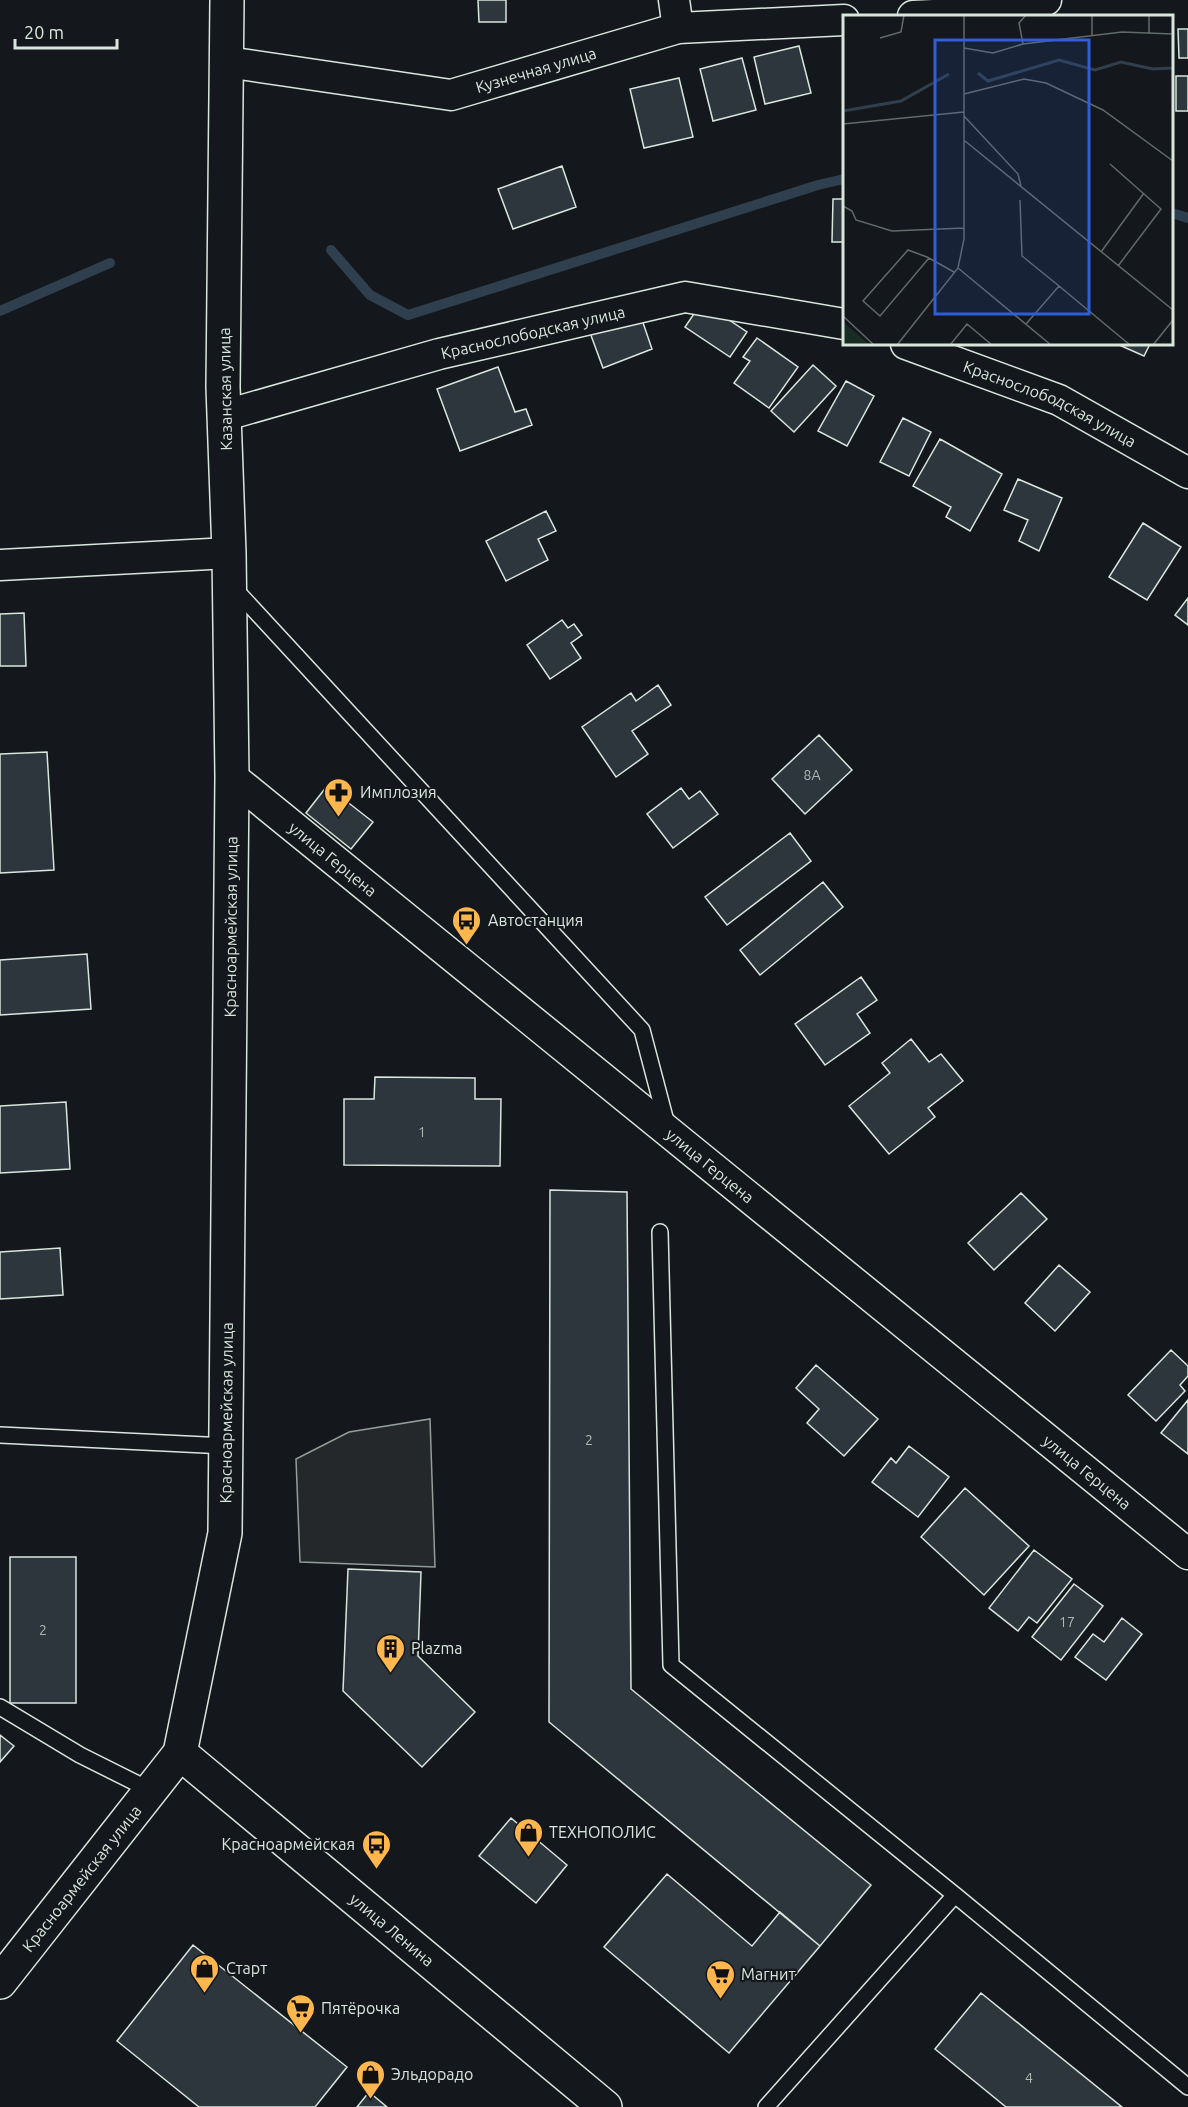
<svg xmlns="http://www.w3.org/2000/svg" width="1188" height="2107" font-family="Ubuntu,sans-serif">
  <rect width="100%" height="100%" fill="#14181c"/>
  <path fill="#24282b" stroke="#939e99" stroke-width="1.5" d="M 430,1419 L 435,1567 L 300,1562 L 296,1459 L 349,1432 Z"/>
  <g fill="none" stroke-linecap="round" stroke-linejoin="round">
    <path stroke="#2f3f4d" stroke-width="10" d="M 1172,213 L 1188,218
      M 331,250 L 370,295 L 408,315 L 818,185 L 844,179
      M 0,311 L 110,263"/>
  </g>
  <path fill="#2c363c" stroke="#d8e6dc" stroke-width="1.5" d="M 478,0 L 506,0 L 506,22 L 479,22 Z
    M 1178,29 L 1188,29 L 1188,58 L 1179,58 Z
    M 799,46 L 811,93 L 765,104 L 754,57 Z
    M 742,58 L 756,110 L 713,121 L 700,69 Z
    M 1176,76 L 1188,76 L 1188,111 L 1176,111 Z
    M 679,78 L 693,137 L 644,148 L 630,89 Z
    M 562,166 L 576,207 L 513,229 L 498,189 Z
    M 833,199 L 844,199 L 844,242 L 832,242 Z
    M 702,302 L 747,332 L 730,357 L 685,327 Z
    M 639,311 L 652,349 L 603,368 L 589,330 Z
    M 757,338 L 798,367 L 769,408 L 734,383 L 750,361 L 743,357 Z
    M 1117,344 L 1150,344 L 1144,356 Z
    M 813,365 L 836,386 L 794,432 L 771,411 Z
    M 498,367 L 515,412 L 526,409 L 532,425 L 460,451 L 437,389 Z
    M 846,381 L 874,396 L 847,446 L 818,431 Z
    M 903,418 L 931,432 L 909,476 L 880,462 Z
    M 940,439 L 1002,474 L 970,531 L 946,517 L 951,507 L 913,486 Z
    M 1018,479 L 1062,498 L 1039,551 L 1019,541 L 1028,520 L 1004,510 Z
    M 546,511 L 556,531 L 538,539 L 548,560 L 506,581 L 486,541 Z
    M 1143,523 L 1181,547 L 1147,600 L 1109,577 Z
    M 1188,598 L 1188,625 L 1175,615 Z
    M 24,613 L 26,666 L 0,666 L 0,614 Z
    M 562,620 L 568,628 L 574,624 L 582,635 L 571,643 L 581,658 L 550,679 L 527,645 Z
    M 658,685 L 671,705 L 632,731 L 648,754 L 616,777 L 582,727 L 631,693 L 636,701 Z
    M 819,735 L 852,770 L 805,814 L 772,779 Z
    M 47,752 L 54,870 L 0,873 L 0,754 Z
    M 327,786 L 373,822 L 351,849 L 306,813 Z
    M 681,788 L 689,799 L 700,791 L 718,814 L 673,848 L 647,814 Z
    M 790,833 L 811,861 L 727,925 L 705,897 Z
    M 823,882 L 843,907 L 760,975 L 740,950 Z
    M 87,954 L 91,1009 L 0,1015 L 0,960 Z
    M 861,977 L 877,1000 L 857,1014 L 870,1033 L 825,1065 L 795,1024 Z
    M 911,1039 L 929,1062 L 941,1054 L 963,1081 L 928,1108 L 935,1117 L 889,1154 L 849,1106 L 890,1073 L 882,1063 Z
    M 375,1077 L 475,1078 L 475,1099 L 501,1099 L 500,1166 L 344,1165 L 344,1099 L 374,1099 Z
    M 66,1102 L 70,1169 L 0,1173 L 0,1106 Z
    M 550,1190 L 627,1192 L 631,1689 L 871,1885 L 820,1946 L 549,1722 Z
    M 1021,1193 L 1047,1219 L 994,1270 L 968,1243 Z
    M 60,1248 L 63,1295 L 0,1299 L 0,1252 Z
    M 1059,1265 L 1090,1292 L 1055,1331 L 1025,1303 Z
    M 1171,1350 L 1188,1366 L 1188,1376 L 1180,1385 L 1185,1391 L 1156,1421 L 1128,1395 Z
    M 816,1365 L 878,1419 L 844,1456 L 807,1423 L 819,1409 L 796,1388 Z
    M 1188,1400 L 1188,1454 L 1161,1433 Z
    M 909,1446 L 949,1477 L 918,1517 L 872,1482 L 891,1458 L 896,1463 Z
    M 965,1488 L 1029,1546 L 984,1595 L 921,1537 Z
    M 1034,1550 L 1072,1579 L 1037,1623 L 1029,1617 L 1018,1631 L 989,1608 Z
    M 10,1557 L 76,1557 L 76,1703 L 10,1703 Z
    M 348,1569 L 421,1572 L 418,1656 L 475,1712 L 422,1767 L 343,1691 Z
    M 1074,1584 L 1103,1606 L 1061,1660 L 1032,1637 Z
    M 1122,1618 L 1142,1634 L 1106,1680 L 1075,1657 L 1093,1634 L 1104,1642 Z
    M 0,1735 L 14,1746 L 0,1762 Z
    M 511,1818 L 567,1865 L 536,1903 L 479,1856 Z
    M 667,1874 L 752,1946 L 780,1912 L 820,1946 L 729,2053 L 604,1947 Z
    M 193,1945 L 347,2067 L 315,2107 L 199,2107 L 117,2041 Z
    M 981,1993 L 1122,2107 L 1006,2107 L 935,2049 Z
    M 369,2092 L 387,2107 L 357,2107 Z"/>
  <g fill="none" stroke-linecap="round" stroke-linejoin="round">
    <defs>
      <path id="service" d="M 233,587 L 642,1030 L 667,1125
        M 660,1232 L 671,1665 L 955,1895
        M 0,1435 L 226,1446
        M 0,1707 L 80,1755 L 150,1790
        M 766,2107 L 955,1895 L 1188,2087"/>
      <g id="minor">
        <path d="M 674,0 L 678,28"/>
        <path d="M 913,16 L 973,13 L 1046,0"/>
        <path id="s1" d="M 227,62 L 451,95 L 678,28 L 844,20"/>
        <path id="s2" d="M 906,344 L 1059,400 L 1188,473"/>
        <path id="s3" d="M 226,415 L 439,354 L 685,297 L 844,324"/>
        <path d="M 0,565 L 229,553"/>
        <path id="s4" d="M 232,777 L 1188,1554"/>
      </g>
      <g id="tertiary">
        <path id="s5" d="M 180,1753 L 605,2107"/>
        <path id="s6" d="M 0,1982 L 180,1753 L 225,1533 L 232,777 L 229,553 L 223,387 L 227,0"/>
      </g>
    </defs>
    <use href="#service" stroke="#d8e6dc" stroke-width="18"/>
    <use href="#minor" stroke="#d8e6dc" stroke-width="33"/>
    <use href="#tertiary" stroke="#d8e6dc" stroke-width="36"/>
    <use href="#service" stroke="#14181c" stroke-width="15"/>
    <use href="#minor" stroke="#14181c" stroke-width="30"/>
    <use href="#tertiary" stroke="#14181c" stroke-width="33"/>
  </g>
  <defs>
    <symbol id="pharmacy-pin" viewBox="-11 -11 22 30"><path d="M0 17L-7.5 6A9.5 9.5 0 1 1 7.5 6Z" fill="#ffb74d" stroke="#14181c"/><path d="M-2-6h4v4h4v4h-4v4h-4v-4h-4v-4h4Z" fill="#111"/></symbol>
    <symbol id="bus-pin" viewBox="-11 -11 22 30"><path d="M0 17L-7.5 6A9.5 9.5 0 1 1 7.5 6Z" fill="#ffb74d" stroke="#14181c"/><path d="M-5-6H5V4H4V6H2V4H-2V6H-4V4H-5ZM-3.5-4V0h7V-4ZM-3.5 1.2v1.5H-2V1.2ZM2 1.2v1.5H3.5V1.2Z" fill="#111"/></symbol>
    <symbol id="building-pin" viewBox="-11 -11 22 30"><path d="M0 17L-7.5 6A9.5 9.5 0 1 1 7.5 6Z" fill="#ffb74d" stroke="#14181c"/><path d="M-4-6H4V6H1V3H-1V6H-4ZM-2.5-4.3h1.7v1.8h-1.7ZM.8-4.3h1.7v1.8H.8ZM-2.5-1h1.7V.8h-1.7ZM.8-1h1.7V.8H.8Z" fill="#111"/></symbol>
    <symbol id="shop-pin" viewBox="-11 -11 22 30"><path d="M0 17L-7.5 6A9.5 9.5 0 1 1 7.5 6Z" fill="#ffb74d" stroke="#14181c"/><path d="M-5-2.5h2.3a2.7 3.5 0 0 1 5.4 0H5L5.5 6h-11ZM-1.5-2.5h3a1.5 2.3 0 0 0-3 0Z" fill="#111"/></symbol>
    <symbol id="supermarket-pin" viewBox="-11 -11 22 30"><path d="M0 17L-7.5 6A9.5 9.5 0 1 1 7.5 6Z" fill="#ffb74d" stroke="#14181c"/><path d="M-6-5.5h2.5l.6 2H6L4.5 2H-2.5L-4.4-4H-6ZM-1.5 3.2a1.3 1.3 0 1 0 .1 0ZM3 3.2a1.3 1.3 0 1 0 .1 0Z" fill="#111"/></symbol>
  </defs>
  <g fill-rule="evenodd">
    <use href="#pharmacy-pin" x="322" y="776" width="33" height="45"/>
    <use href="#bus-pin" x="450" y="904" width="33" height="45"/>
    <use href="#building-pin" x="374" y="1632" width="33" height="45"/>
    <use href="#shop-pin" x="512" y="1816" width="33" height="45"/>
    <use href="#bus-pin" x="360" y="1828" width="33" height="45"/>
    <use href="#shop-pin" x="188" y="1952" width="33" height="45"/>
    <use href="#supermarket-pin" x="704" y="1958" width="33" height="45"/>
    <use href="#supermarket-pin" x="284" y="1992" width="33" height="45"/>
    <use href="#shop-pin" x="354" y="2058" width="33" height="45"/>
  </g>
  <g text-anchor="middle" stroke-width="4.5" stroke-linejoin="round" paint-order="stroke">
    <g font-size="14" fill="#adbab4">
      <text x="812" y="780">8А</text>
      <text x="422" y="1137">1</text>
      <text x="589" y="1445">2</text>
      <text x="1067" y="1627">17</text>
      <text x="43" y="1635">2</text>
      <text x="1029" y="2083">4</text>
    </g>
    <g font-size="16" fill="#d8e6dc" stroke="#14181c">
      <text dy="6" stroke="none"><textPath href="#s1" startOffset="315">Кузнечная улица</textPath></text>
      <text dy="6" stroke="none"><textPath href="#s3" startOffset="318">Краснослободская улица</textPath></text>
      <text transform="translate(225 389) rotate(-91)" y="6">Казанская улица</text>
      <text dy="6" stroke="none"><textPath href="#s2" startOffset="156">Краснослободская улица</textPath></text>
      <text dy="6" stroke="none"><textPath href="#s4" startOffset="130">улица Герцена</textPath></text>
      <text dy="6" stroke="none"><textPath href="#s6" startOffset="1122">Красноармейская улица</textPath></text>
      <text dy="6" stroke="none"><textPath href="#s4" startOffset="616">улица Герцена</textPath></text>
      <text dy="6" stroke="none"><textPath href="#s6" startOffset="636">Красноармейская улица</textPath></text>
      <text dy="6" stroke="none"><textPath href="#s4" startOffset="1102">улица Герцена</textPath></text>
      <text dy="6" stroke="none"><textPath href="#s6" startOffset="132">Красноармейская улица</textPath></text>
      <text dy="6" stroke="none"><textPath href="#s5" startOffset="276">улица Ленина</textPath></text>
    </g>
    <g font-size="16" fill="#d8e6dc" stroke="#14181c" text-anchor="start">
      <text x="360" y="798">Имплозия</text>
      <text x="488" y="926">Автостанция</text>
      <text x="411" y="1654">Plazma</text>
      <text x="549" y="1838">ТЕХНОПОЛИС</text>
      <text x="355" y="1850" text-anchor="end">Красноармейская</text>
      <text x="226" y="1974">Старт</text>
      <text x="741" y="1980">Магнит</text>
      <text x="321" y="2014">Пятёрочка</text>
      <text x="391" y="2080">Эльдорадо</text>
    </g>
  </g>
  <g transform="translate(843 15)">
    <rect width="330" height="330" fill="#14181c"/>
    <path d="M 0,307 L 27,330 L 0,330 Z" fill="#1a2d24"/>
    <path fill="none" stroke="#2f3f4d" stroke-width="3" d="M 135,58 L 145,66 L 216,45 L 252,55 L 278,47 L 310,54 L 330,53M 0,96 L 58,86 L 106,59"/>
    <path fill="none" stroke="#626a69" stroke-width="1.5" d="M 306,19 L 306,0M 249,21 L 249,0M 37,23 L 58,17 L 61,0M 180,29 L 176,8 L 183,0M 121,33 L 150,38 L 180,29 L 279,17 L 330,19M 121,79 L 181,64 L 203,68 L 260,95 L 330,146M 121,101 L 175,159 L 178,171M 0,109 L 121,97M 122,126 L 330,295M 267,149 L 318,194 L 275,251M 177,185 L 179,241 L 216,271M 0,191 L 9,196 L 13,205 L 49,216 L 121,213M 258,237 L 301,178M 86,243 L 37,301 L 20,286 L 65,235 L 84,242 L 111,257M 115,253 L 208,330M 0,301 L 31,330M 183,309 L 216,271 L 287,330M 54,330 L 115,253 L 121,224 L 121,0M 107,330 L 124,309 L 149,330M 310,330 L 330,305"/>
    <path fill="#305dd8" fill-opacity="0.15" stroke="#305dd8" stroke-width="3" d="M 92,25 L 246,25 L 246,299 L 92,299 Z"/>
    <rect width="330" height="330" fill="none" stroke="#d8e6dc" stroke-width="3"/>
  </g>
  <path d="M15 39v9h102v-9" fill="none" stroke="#d8e6dc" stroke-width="3"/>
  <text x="24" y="39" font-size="18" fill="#d8e6dc" stroke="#14181c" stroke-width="4.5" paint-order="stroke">20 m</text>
</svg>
